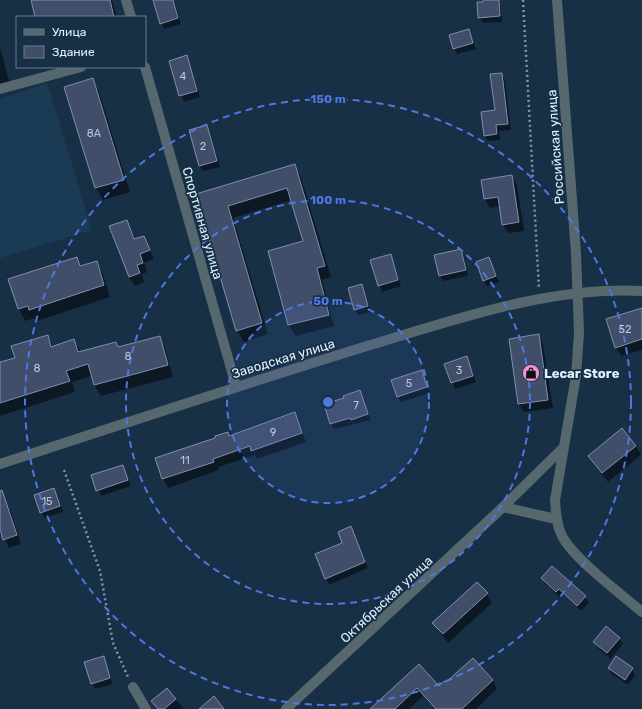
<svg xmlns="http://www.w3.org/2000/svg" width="642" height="709" font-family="Rubik,sans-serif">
  <rect width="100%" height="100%" fill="#173045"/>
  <path fill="#1b3b54" d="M 47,83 L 92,230 L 0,258 L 0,99 Z"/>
  <path fill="#0007" d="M 32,0 L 112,0 L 117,17 L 36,17 Z
    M 154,0 L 174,0 L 181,24 L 164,29 Z
    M 483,0 L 500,0 L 502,22 L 483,23 L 479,17 Z
    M 469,31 L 476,49 L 457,54 L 454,48 Z
    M 0,48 L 10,84 L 0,87 Z
    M 186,57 L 200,97 L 184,102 L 170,61 Z
    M 52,67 L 84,67 L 56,75 Z
    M 502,74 L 505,80 L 511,130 L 499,131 L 500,140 L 488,141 L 485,136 L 496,111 Z
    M 92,80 L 99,92 L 130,192 L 103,200 L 96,188 L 65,88 Z
    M 207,126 L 220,167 L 203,171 L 200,166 Z
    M 294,165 L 301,177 L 331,277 L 322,280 L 334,326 L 296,336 L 289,325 L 270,252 L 304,241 L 292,200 L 233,218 L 268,334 L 244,342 L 237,330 L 197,194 Z
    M 512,177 L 517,185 L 524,231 L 508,233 L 503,224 L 500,206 L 490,208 L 485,199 Z
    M 127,221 L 136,240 L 144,237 L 154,259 L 144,263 L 147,272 L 142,274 L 144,282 L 135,286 L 129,277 Z
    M 460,250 L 464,256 L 468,276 L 443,281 L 440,276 Z
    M 390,255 L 401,286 L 382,292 L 371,261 Z
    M 77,258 L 82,267 L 96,262 L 103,274 L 110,297 L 37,321 L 35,318 L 25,321 L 19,309 L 9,280 Z
    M 488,258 L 499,282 L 487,286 L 484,281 Z
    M 362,285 L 371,312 L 358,315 L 355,309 Z
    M 642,309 L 642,350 L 621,356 L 616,347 Z
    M 538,335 L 543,344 L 553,408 L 524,412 L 519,404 Z
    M 47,336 L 53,347 L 74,341 L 81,352 L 116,343 L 119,348 L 159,337 L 165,348 L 173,377 L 101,396 L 94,385 L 92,376 L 72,382 L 75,392 L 0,416 L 0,363 L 16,358 Z
    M 466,357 L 476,382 L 455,389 L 446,364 Z
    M 421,371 L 430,393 L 401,402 L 398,397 Z
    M 359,391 L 371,420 L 334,429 L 331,423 Z
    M 295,414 L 306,442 L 257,459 L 255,455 L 218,467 L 219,470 L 168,488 L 163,479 L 156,459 L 216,439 L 228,433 L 230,436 Z
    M 636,446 L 641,455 L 608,482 L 589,457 Z
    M 122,466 L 131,486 L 101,496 L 92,476 Z
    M 54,490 L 63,512 L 45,518 L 41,512 Z
    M 5,503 L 11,512 L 21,544 L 9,548 L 2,533 L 0,534 L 0,505 Z
    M 354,533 L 368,568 L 329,585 L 316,554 L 343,543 Z
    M 552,567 L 585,597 L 589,603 L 581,611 L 563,594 L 560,597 L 545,584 L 542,578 Z
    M 487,594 L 492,603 L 448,643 L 433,623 Z
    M 619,638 L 623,644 L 610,659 L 598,648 L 594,642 Z
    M 103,657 L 113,684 L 95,689 L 92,683 Z
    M 473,659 L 493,681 L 497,689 L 476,709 L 435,709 L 423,696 L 409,709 L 378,709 L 419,665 L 439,687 L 446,684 Z
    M 609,668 L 632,669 L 635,675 L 628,685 L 612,674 Z
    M 167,689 L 184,709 L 158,709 L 153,701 Z"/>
  <path fill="#414e6a" stroke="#7f8ead" d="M 31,0 L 110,0 L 114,17 L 35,17 Z
    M 153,0 L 173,0 L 178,18 L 160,24 Z
    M 483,0 L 499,0 L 500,16 L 478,18 L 477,2 L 483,2 Z
    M 469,29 L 473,43 L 453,49 L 449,35 Z
    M 187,55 L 197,91 L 179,96 L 169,61 Z
    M 502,73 L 508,124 L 496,125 L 497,134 L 484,136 L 481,112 L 495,110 L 490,74 Z
    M 93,78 L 124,180 L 95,188 L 64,87 Z
    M 207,125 L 217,161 L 199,166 L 189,130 Z
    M 295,164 L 325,266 L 317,268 L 329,315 L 288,325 L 268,251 L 303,241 L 287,188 L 228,206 L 262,323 L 236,331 L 196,194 Z
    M 512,175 L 519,222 L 502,225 L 498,197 L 484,199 L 481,180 Z
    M 127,220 L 134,239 L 144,236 L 150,250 L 140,254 L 143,263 L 137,265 L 140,273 L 129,277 L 109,226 Z
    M 461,249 L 466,270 L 439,276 L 434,255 Z
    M 391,254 L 398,280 L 378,286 L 370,260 Z
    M 77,257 L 80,266 L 97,261 L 104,285 L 29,310 L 28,306 L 18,309 L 8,279 Z
    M 489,257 L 496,276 L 483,281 L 476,262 Z
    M 362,284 L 368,306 L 354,310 L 348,288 Z
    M 642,308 L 642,339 L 615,348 L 606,319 Z
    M 539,334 L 548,400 L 518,404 L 509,339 Z
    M 48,335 L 51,347 L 74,339 L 78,352 L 116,342 L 118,347 L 160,336 L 168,365 L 94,385 L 88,364 L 66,371 L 70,381 L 0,403 L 0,362 L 15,358 L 11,346 Z
    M 467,356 L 473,376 L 451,383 L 444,364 Z
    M 422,370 L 427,387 L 397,397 L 391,380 Z
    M 360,390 L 368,414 L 351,420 L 350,418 L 330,424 L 324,404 L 344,398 L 343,396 Z
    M 295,412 L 302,433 L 251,451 L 250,446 L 213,459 L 214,462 L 162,479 L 155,458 L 215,438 L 215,436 L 228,432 L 229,436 Z
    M 622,428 L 636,446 L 602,473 L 588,456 Z
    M 123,465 L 128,480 L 96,491 L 91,475 Z
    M 54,488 L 60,506 L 40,513 L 34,495 Z
    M 2,490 L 17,535 L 3,540 L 0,529 L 0,491 Z
    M 351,526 L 365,562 L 325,579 L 315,554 L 342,543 L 338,532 Z
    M 552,566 L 586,596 L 577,606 L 559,589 L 556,592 L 541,578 Z
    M 477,582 L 488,593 L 443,634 L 432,623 Z
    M 606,626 L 620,638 L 607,653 L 593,642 Z
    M 104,656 L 110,678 L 91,684 L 84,662 Z
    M 616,656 L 633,668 L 625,680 L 608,668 Z
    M 473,658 L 493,680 L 462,709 L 436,709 L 417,688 L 395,709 L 370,709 L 419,664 L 439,686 L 444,681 L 446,682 Z
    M 167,688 L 176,699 L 164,709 L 158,709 L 151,701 Z
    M 214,696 L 224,709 L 199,709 Z"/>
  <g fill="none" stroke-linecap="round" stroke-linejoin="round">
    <path stroke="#8296a7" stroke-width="2.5" stroke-dasharray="2 3" stroke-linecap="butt" d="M 523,0 L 539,289
      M 64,470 L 100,571 L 113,643 L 128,677"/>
    <path stroke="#57676e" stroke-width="10" d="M 126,0 L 131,17
      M 557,0 L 576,253 L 579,333 L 576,376 L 555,500 C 556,512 556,524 562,536 C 575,560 620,593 642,612
      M 145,67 L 236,386
      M 0,89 L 81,67
      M 0,464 C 122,424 244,384 367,346 C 454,320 550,286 642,291
      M 503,507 L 556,519
      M 133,687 L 146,709
      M 286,709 L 503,507 L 563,448"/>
  </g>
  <circle cx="328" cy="402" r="101" fill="#4e77e2" fill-opacity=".12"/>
  <g fill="none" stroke="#4e77e2" stroke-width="2" stroke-dasharray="7 5">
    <circle cx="328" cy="402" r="101"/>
    <circle cx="328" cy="402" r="202"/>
    <circle cx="328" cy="402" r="303"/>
  </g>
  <defs>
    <symbol id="shop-disc" viewBox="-11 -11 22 22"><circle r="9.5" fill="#f491d4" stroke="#173045"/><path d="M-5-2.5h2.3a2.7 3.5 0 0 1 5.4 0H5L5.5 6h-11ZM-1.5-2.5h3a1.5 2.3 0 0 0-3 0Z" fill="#111"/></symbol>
  </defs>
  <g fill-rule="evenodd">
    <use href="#shop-disc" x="521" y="363" width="20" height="20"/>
  </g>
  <g text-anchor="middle" stroke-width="3.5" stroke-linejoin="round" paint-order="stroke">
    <g font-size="11" fill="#bac8da">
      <text x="183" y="80">4</text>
      <text x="94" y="137">8А</text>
      <text x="203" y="150">2</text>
      <text x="625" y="333">52</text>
      <text x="128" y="360">8</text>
      <text x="37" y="372">8</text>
      <text x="459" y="374">3</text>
      <text x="409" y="387">5</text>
      <text x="356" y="409">7</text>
      <text x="273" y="436">9</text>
      <text x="185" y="464">11</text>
      <text x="47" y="505">15</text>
    </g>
    <g font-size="13" fill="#e2f1ff" stroke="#173045">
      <text transform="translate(555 147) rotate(-94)" y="5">Российская улица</text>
      <text transform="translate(203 223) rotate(74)" y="5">Спортивная улица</text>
      <text transform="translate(283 358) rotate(-17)" y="5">Заводская улица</text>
      <text transform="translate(386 599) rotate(-43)" y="5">Октябрьская улица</text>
    </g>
    <g font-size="13" font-weight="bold" fill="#e2f1ff" stroke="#173045" text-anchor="start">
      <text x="544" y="378">Lecar Store</text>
    </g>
  </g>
  <circle cx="328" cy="402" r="6" fill="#4e77e2" stroke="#173045" stroke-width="2"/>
  <g font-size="12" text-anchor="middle" font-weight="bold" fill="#4e77e2" stroke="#173045" stroke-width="3.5" stroke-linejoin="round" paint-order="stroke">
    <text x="328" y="103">150 m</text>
    <text x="328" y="204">100 m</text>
    <text x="328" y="305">50 m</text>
  </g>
  <rect x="16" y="16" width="130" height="52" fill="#173045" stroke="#687d8f"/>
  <rect x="24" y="29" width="20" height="6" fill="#57676e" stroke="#687d8f"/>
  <text x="52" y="36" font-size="12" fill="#e2f1ff">Улица</text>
  <rect x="24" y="46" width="20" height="12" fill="#414e6a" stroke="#687d8f"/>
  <text x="52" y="56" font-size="12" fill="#e2f1ff">Здание</text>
</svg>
